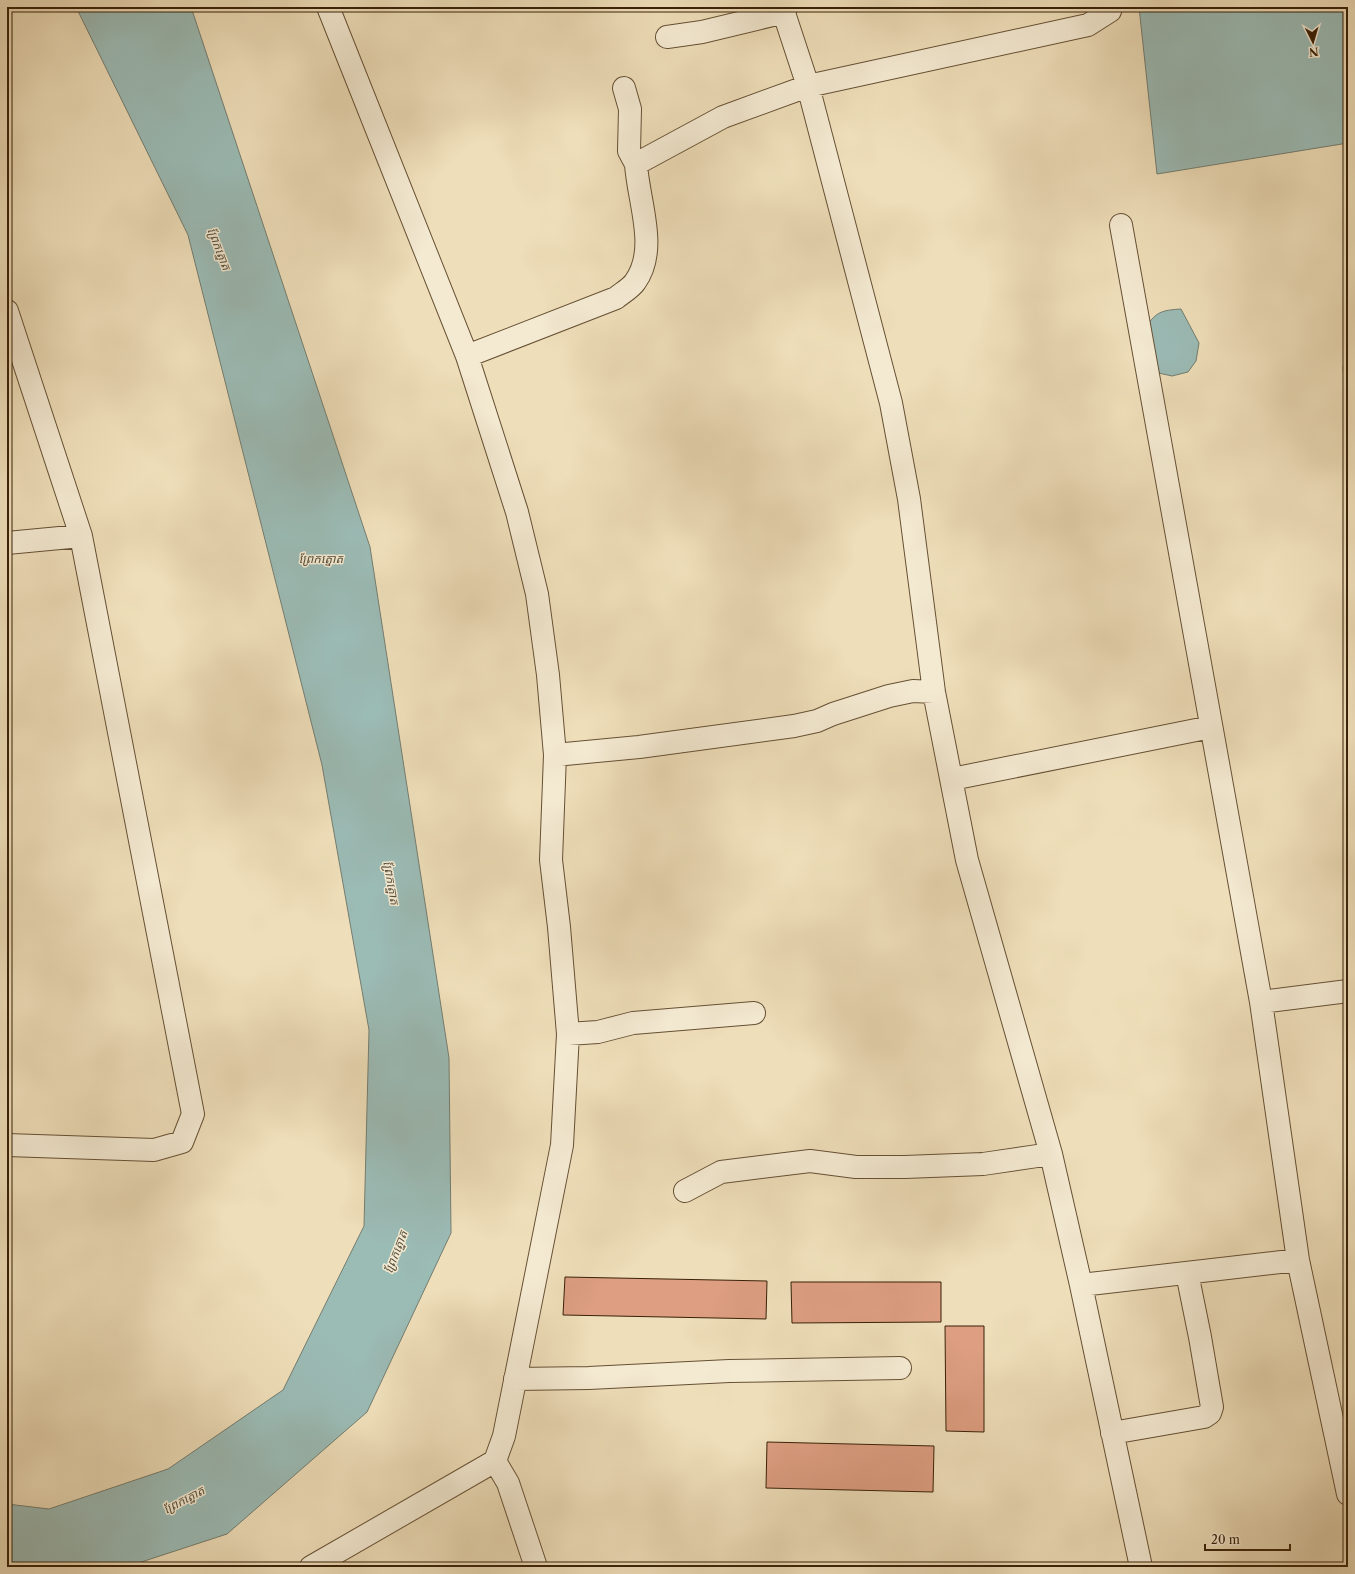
<svg xmlns="http://www.w3.org/2000/svg" width="1355" height="1574" font-family="'Libre Caslon Text','Noto Sans Khmer',serif">
  <rect width="100%" height="100%" fill="#eedeb9"/>
  <filter id="stains"><feTurbulence type="fractalNoise" baseFrequency=".005" numOctaves="4"/><feColorMatrix values="0 0 0 0 .2 0 0 0 0 .09 0 0 0 0 .02 0 0 0 .5 -.17"/></filter>
  <radialGradient id="worn" r=".72"><stop offset=".6" stop-color="#630" stop-opacity="0"/><stop offset="1" stop-color="#630" stop-opacity=".3"/></radialGradient>
  <path fill="#9bbbb5" stroke="#747d70" d="M 76,7 L 191,7 L 370,547 L 449,1058 L 451,1233 L 367,1412 L 227,1534 L 126,1567 L 7,1567 L 7,1504 L 49,1509 L 168,1469 L 283,1390 L 364,1226 L 369,1030 L 322,765 L 188,235 Z
    M 1139,7 L 1348,7 L 1348,143 L 1157,174 Z
    M 1181,309 L 1199,343 L 1196,361 L 1188,372 L 1172,376 L 1154,372 L 1148,324 C 1157,311 1165,310 1181,309 Z
    M 1348,360 L 1348,381 L 1344,378 L 1343,368 L 1344,361 Z"/>
  <path fill="#dd9e81" stroke="#392108" d="M 565,1277 L 767,1281 L 766,1319 L 563,1315 Z
    M 791,1282 L 941,1282 L 941,1322 L 792,1323 Z
    M 945,1326 L 984,1326 L 984,1432 L 946,1431 Z
    M 767,1442 L 934,1446 L 933,1492 L 766,1488 Z"/>
  <g fill="none" stroke-linecap="round" stroke-linejoin="round">
    <defs>
      <path id="minor" d="M 782,7 L 808,86 L 891,403 L 909,499 L 934,692 L 967,860 L 1051,1154 L 1081,1285 L 1141,1567
        M 667,37 L 702,32 L 785,12
        M 624,88 L 630,109 L 629,151 L 636,164
        M 1121,225 L 1261,1002 L 1298,1260 L 1348,1494
        M 7,311 L 81,536 L 193,1114 L 182,1142 L 154,1150 L 7,1145
        M 467,356 L 616,298 C 622,293 631,288 635,282 C 659,249 638,201 636,164 L 723,117 L 808,86 L 1088,25 L 1110,11 L 1111,7
        M 7,543 L 81,536
        M 555,755 L 639,747 L 794,726 L 817,721 L 833,714 L 889,696 L 913,691 L 934,692
        M 952,779 L 1211,727
        M 1261,1002 L 1348,991
        M 568,1034 L 598,1032 L 633,1023 L 754,1013
        M 685,1191 L 721,1172 L 810,1161 L 856,1167 L 905,1167 L 983,1164 L 1051,1154
        M 1081,1285 L 1298,1260
        M 515,1379 L 589,1378 L 729,1371 L 900,1368
        M 1112,1433 L 1204,1417 L 1210,1413 L 1212,1407 L 1200,1337 L 1187,1273
        M 495,1461 L 508,1483 L 536,1567
        M 311,1567 L 495,1461 L 504,1436 L 562,1145 L 568,1034 L 559,927 L 551,860 L 555,755 L 548,675 L 537,594 L 517,512 L 467,356 L 328,7"/>
    </defs>
    <use href="#minor" stroke="#665034" stroke-width="24"/>
    <use href="#minor" stroke="#f4ead2" stroke-width="22"/>
  </g>
  <g text-anchor="middle" stroke-width="3" stroke-linejoin="round" paint-order="stroke">
    <g font-size="12" font-style="italic" fill="#564f3c" stroke="#f4ead2">
      <text transform="translate(219 249) rotate(69)" y="4">ព្រែកត្នោត</text>
      <text x="321" y="563">ព្រែកត្នោត</text>
      <text transform="translate(391 883) rotate(80)" y="4">ព្រែកត្នោត</text>
      <text transform="translate(396 1252) rotate(-69)" y="4">ព្រែកត្នោត</text>
      <text transform="translate(184 1500) rotate(-28)" y="4">ព្រែកត្នោត</text>
    </g>
  </g>
  <rect width="1355" height="1574" fill="none" stroke="#eedeb9" stroke-width="24"/>
  <rect x="8" y="8" width="1339" height="1558" fill="none" stroke="#392108" stroke-width="2"/>
  <rect x="12" y="12" width="1331" height="1550" fill="none" stroke="#392108"/>
  <g transform="translate(1313 42) rotate(175)" stroke="#f4ead2" stroke-width="3" paint-order="stroke">
  <path d="M0-3L7 15L0 10L-7 15Z" fill="#392108"/>
  <text y="-6" font-size="11" font-weight="bold" text-anchor="middle" fill="#392108">N</text>
  </g>
  <path d="M1205 1544v6h85v-6" fill="none" stroke="#392108" stroke-width="2"/>
  <text x="1211" y="1544" font-size="12" fill="#392108" stroke="#f4ead2" stroke-width="3" paint-order="stroke">20 m</text>
  <rect width="100%" height="100%" filter="url(#stains)"/>
  <rect width="100%" height="100%" fill="url(#worn)"/>
</svg>
